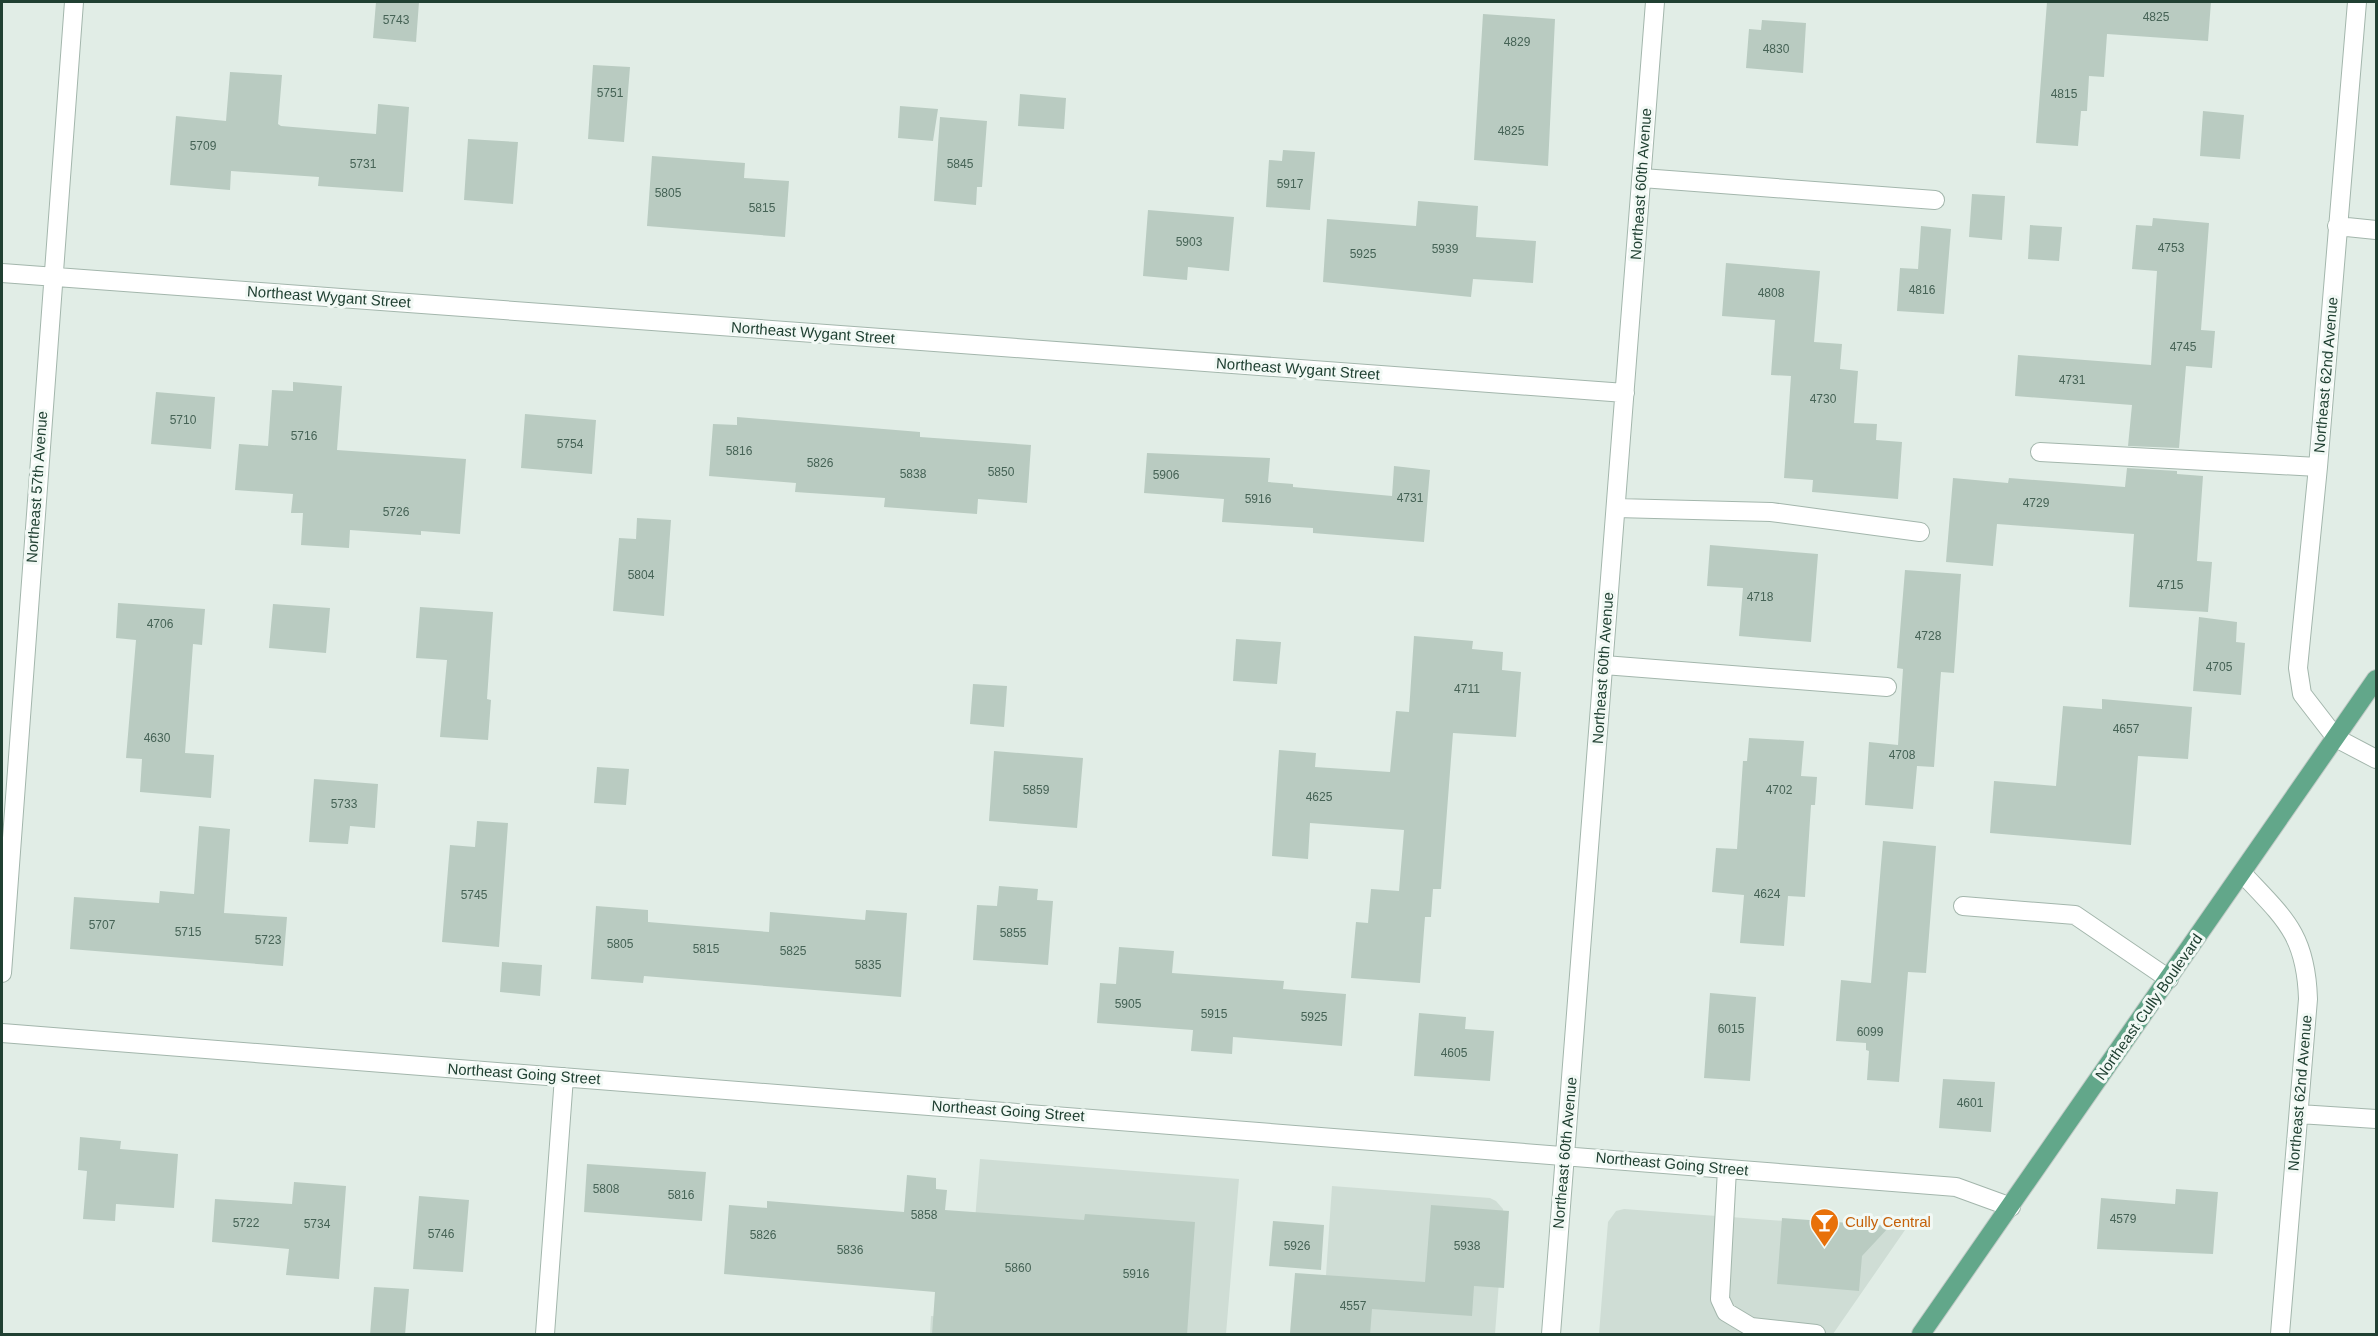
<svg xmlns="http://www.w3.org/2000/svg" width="2378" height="1336" font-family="Arial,sans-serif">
  <rect width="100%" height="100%" fill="#e1ede6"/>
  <path fill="#cfddd5" d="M 980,1159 L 1239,1179 L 1226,1334 L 930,1334 L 931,1316 L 967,1318 Z
    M 1332,1186 L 1490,1198 L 1496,1201 L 1503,1209 L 1504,1216 L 1495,1334 L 1322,1334 Z
    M 1624,1209 L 1905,1230 L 1833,1334 L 1599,1334 L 1608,1222 L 1616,1211 Z"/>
  <path fill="#b9cbc1" d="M 376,2 L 419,2 L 416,42 L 373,38 Z
    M 2047,2 L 2211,2 L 2208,41 L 2107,34 L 2104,77 L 2089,76 L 2087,111 L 2081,111 L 2078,146 L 2036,143 Z
    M 1483,14 L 1555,19 L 1548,166 L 1474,160 Z
    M 1762,20 L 1806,23 L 1803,73 L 1746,68 L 1749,29 L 1761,30 Z
    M 593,65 L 630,67 L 624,142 L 588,139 Z
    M 230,72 L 282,75 L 278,124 L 281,126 L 376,134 L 378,104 L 409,107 L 403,192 L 318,186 L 319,177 L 231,171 L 230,190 L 170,185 L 176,116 L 226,121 Z
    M 1020,94 L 1066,98 L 1064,129 L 1018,126 Z
    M 900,106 L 938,109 L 933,141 L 898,138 Z
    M 2203,111 L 2244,115 L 2240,159 L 2200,156 Z
    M 940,117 L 987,121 L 982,187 L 977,187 L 976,205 L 934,201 Z
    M 468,139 L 518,142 L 513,204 L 464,200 Z
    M 1283,150 L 1315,152 L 1310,210 L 1266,207 L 1269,160 L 1282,161 Z
    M 652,156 L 745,163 L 744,178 L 789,181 L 785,237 L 647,226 Z
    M 1972,194 L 2005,196 L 2002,240 L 1969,237 Z
    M 1418,201 L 1478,206 L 1476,237 L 1536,241 L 1533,283 L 1473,279 L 1471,297 L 1323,282 L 1327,219 L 1416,226 Z
    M 1148,210 L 1234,217 L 1229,271 L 1188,267 L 1187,280 L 1143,276 Z
    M 2153,218 L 2209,223 L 2201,330 L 2215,331 L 2212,368 L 2186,366 L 2179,448 L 2128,446 L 2132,405 L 2015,396 L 2018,355 L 2151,365 L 2157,271 L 2132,269 L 2136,225 L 2152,226 Z
    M 2030,225 L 2062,227 L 2059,261 L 2028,259 Z
    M 1921,226 L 1951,229 L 1944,314 L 1897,311 L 1900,268 L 1918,269 Z
    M 1726,263 L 1820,271 L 1814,342 L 1842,344 L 1840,369 L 1858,371 L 1854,423 L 1877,424 L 1876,440 L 1902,442 L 1898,499 L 1812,492 L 1813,480 L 1784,478 L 1791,376 L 1771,375 L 1775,320 L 1722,316 Z
    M 293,382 L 342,386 L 337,450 L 466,459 L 460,534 L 421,531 L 421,535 L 350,530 L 349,548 L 301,545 L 303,513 L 291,513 L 293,494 L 235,490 L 239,444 L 268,446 L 272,390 L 293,391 Z
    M 156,392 L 215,397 L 211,449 L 151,444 Z
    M 525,414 L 596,420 L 592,474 L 521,468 Z
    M 737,417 L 920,432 L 920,437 L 1031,445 L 1027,503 L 978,499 L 977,514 L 884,507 L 885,498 L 795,492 L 796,483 L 709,476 L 713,424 L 737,425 Z
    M 1147,453 L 1270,458 L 1268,482 L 1293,484 L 1293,487 L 1392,496 L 1394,466 L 1430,470 L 1424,542 L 1313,533 L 1313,528 L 1222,522 L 1224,499 L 1144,493 Z
    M 2127,468 L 2177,471 L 2177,474 L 2203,476 L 2197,561 L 2212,562 L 2208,612 L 2129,607 L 2134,534 L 1997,524 L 1993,566 L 1946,562 L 1953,478 L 2008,483 L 2009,478 L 2125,487 Z
    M 637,518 L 671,520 L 664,616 L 613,611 L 619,538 L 636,539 Z
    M 1710,545 L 1818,554 L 1811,642 L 1739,636 L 1743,588 L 1707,586 Z
    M 1905,570 L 1961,574 L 1954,673 L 1941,672 L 1934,767 L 1917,766 L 1913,809 L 1865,805 L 1869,742 L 1898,745 L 1903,669 L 1897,668 Z
    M 118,603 L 205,609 L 202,645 L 193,644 L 185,753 L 214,755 L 211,798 L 140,792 L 142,759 L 126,758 L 136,640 L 116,638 Z
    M 273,604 L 330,608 L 326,653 L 269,648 Z
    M 420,607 L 493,612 L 487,699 L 491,700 L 488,740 L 440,737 L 447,660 L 416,658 Z
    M 2199,617 L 2237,622 L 2236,642 L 2245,643 L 2241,695 L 2193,691 Z
    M 1414,636 L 1473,641 L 1472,649 L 1503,652 L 1502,670 L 1521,672 L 1516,737 L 1453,733 L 1441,889 L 1433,889 L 1431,917 L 1425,917 L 1420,983 L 1351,978 L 1356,922 L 1368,923 L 1371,889 L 1399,891 L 1404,830 L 1310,823 L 1308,859 L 1272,856 L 1279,750 L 1316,753 L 1315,767 L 1390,772 L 1396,711 L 1409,712 Z
    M 1236,639 L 1281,642 L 1277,684 L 1233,681 Z
    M 973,684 L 1007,686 L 1004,727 L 970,724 Z
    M 2102,699 L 2192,707 L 2188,759 L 2138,756 L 2131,845 L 1990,833 L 1994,781 L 2056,786 L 2063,706 L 2102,709 Z
    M 1749,738 L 1804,741 L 1801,776 L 1817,777 L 1815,805 L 1811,805 L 1805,897 L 1788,896 L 1784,946 L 1740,943 L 1744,895 L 1712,892 L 1716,848 L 1737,849 L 1743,761 L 1747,761 Z
    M 994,751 L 1083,758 L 1077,828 L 989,821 Z
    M 597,767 L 629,769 L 626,805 L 594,803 Z
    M 314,779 L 378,784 L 375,828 L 350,826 L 348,844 L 309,842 Z
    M 477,821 L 508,823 L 499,947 L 442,942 L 450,845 L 475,847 Z
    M 199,826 L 230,829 L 224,913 L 287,917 L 283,966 L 70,949 L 74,897 L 159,903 L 160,891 L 194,894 Z
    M 1883,841 L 1936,846 L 1926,973 L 1908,972 L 1899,1082 L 1867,1080 L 1869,1051 L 1866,1050 L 1866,1043 L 1836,1041 L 1841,980 L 1871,983 Z
    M 999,886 L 1038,889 L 1037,900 L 1053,901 L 1048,965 L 973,960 L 977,905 L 997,906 Z
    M 596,906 L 648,910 L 648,922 L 769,932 L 770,912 L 865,920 L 866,910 L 907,913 L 901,997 L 644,976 L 643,983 L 591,979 Z
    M 1119,947 L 1174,951 L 1172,973 L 1284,981 L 1283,989 L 1346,994 L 1342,1046 L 1233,1037 L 1232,1054 L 1191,1051 L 1193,1030 L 1097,1023 L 1100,983 L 1116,984 Z
    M 502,962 L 542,965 L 540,996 L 500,992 Z
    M 1710,993 L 1756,997 L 1750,1081 L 1704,1078 Z
    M 1419,1013 L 1466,1017 L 1465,1029 L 1494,1031 L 1490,1081 L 1414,1076 Z
    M 1943,1079 L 1995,1082 L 1991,1132 L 1939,1128 Z
    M 80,1137 L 121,1141 L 120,1149 L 178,1154 L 174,1208 L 116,1204 L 115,1221 L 83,1219 L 87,1171 L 78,1170 Z
    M 587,1164 L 706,1172 L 702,1221 L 584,1212 Z
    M 907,1175 L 936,1178 L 936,1189 L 947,1190 L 945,1210 L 1084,1220 L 1085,1214 L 1195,1222 L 1187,1335 L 932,1335 L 935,1292 L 724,1274 L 729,1205 L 767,1208 L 767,1201 L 904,1212 Z
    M 294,1182 L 346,1186 L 339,1279 L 286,1275 L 289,1249 L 212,1242 L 215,1199 L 292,1204 Z
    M 2176,1189 L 2218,1192 L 2213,1254 L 2097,1249 L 2101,1198 L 2175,1204 Z
    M 419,1196 L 469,1200 L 463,1272 L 413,1269 Z
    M 1431,1205 L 1509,1211 L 1504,1288 L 1474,1286 L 1472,1316 L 1372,1309 L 1370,1335 L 1290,1333 L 1295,1273 L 1425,1282 Z
    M 1782,1218 L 1890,1226 L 1862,1256 L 1859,1291 L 1777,1284 Z
    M 1273,1221 L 1324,1225 L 1321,1270 L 1269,1266 Z
    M 374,1287 L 409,1289 L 405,1335 L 370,1335 Z"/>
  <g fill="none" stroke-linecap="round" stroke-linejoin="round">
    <defs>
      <path id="minor" d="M 2357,2 L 2318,467 L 2298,668 L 2302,694 L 2336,738 L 2376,759
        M 1642,178 L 1935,200
        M 2337,226 L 2376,230
        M 2,273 L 1625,393
        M 2040,452 L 2318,467
        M 1616,508 L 1771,512 L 1920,532
        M 1604,665 L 1887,687
        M 2242,873 C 2284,918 2306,934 2308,999 L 2280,1334
        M 1963,906 L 2075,915 L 2169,979
        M 2,973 L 74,2
        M 2,1033 L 1956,1187 L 2011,1207
        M 2299,1114 L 2376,1119
        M 1727,1169 L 1720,1299 L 1726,1312 L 1751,1327 L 1816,1334
        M 545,1334 L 564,1077
        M 1551,1334 L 1655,2"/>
      <path id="major" d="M 1921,1334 L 2376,679"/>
    </defs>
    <use href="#minor" stroke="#a3b6ac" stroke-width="20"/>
    <use href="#major" stroke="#c1cac6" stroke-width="20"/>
    <use href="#minor" stroke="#fff" stroke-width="18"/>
    <use href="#major" stroke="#62a78a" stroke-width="18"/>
  </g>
  <defs>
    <symbol id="bar-pin" viewBox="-11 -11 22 30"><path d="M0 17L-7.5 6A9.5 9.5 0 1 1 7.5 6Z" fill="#e8710a" stroke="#f2f9f5"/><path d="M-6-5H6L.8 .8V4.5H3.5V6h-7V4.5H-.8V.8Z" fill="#fff"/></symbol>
  </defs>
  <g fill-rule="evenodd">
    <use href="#bar-pin" x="1808" y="1206" width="33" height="45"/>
  </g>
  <g text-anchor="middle" stroke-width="6" stroke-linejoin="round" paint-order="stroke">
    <g font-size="12" fill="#466356">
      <text x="2156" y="21">4825</text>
      <text x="396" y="24">5743</text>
      <text x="1517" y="46">4829</text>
      <text x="1776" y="53">4830</text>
      <text x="610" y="97">5751</text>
      <text x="2064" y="98">4815</text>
      <text x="1511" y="135">4825</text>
      <text x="203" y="150">5709</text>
      <text x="363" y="168">5731</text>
      <text x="960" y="168">5845</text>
      <text x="1290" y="188">5917</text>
      <text x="668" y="197">5805</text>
      <text x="762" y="212">5815</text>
      <text x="1189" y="246">5903</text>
      <text x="2171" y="252">4753</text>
      <text x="1445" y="253">5939</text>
      <text x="1363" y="258">5925</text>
      <text x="1922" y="294">4816</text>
      <text x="1771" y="297">4808</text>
      <text x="2183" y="351">4745</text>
      <text x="2072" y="384">4731</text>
      <text x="1823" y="403">4730</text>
      <text x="183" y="424">5710</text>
      <text x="304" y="440">5716</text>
      <text x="570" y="448">5754</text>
      <text x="739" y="455">5816</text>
      <text x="820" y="467">5826</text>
      <text x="1001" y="476">5850</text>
      <text x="913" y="478">5838</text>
      <text x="1166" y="479">5906</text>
      <text x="1410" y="502">4731</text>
      <text x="1258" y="503">5916</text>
      <text x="2036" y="507">4729</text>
      <text x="396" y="516">5726</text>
      <text x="641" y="579">5804</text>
      <text x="2170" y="589">4715</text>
      <text x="1760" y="601">4718</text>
      <text x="160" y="628">4706</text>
      <text x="1928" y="640">4728</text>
      <text x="2219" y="671">4705</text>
      <text x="1467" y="693">4711</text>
      <text x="2126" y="733">4657</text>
      <text x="157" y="742">4630</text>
      <text x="1902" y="759">4708</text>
      <text x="1036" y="794">5859</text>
      <text x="1779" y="794">4702</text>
      <text x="1319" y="801">4625</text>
      <text x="344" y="808">5733</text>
      <text x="1767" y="898">4624</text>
      <text x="474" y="899">5745</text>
      <text x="102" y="929">5707</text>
      <text x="188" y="936">5715</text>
      <text x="1013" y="937">5855</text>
      <text x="268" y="944">5723</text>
      <text x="620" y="948">5805</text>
      <text x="706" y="953">5815</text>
      <text x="793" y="955">5825</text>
      <text x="868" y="969">5835</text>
      <text x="1128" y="1008">5905</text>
      <text x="1214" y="1018">5915</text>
      <text x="1314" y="1021">5925</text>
      <text x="1731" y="1033">6015</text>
      <text x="1870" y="1036">6099</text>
      <text x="1454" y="1057">4605</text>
      <text x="1970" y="1107">4601</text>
      <text x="606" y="1193">5808</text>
      <text x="681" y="1199">5816</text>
      <text x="924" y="1219">5858</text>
      <text x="2123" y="1223">4579</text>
      <text x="246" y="1227">5722</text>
      <text x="317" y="1228">5734</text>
      <text x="441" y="1238">5746</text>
      <text x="763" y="1239">5826</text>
      <text x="1297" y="1250">5926</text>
      <text x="1467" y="1250">5938</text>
      <text x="850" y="1254">5836</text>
      <text x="1018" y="1272">5860</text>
      <text x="1136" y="1278">5916</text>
      <text x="1353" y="1310">4557</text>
    </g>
    <g font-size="15" fill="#204032" stroke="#f2f9f5">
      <text transform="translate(1641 184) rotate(-86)" y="5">Northeast 60th Avenue</text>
      <text transform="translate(329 297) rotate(4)" y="5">Northeast Wygant Street</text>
      <text transform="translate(813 333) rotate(4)" y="5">Northeast Wygant Street</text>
      <text transform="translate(1298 369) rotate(4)" y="5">Northeast Wygant Street</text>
      <text transform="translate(2326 375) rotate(-85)" y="5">Northeast 62nd Avenue</text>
      <text transform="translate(37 487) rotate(-86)" y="5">Northeast 57th Avenue</text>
      <text transform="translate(1603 668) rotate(-86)" y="5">Northeast 60th Avenue</text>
      <text transform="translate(2149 1007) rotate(-55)" y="5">Northeast Cully Boulevard</text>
      <text transform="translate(524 1074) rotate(4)" y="5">Northeast Going Street</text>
      <text transform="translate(2300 1093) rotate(-85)" y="5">Northeast 62nd Avenue</text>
      <text transform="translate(1008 1111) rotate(4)" y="5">Northeast Going Street</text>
      <text transform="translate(1565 1153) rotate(-85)" y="5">Northeast 60th Avenue</text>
      <text transform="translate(1672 1164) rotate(5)" y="5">Northeast Going Street</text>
    </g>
    <g font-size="15" fill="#c56008" stroke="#f2f9f5" text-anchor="start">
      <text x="1845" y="1227">Cully Central</text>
    </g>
  </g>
  <rect width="2378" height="1336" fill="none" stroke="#204032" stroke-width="6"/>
</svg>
